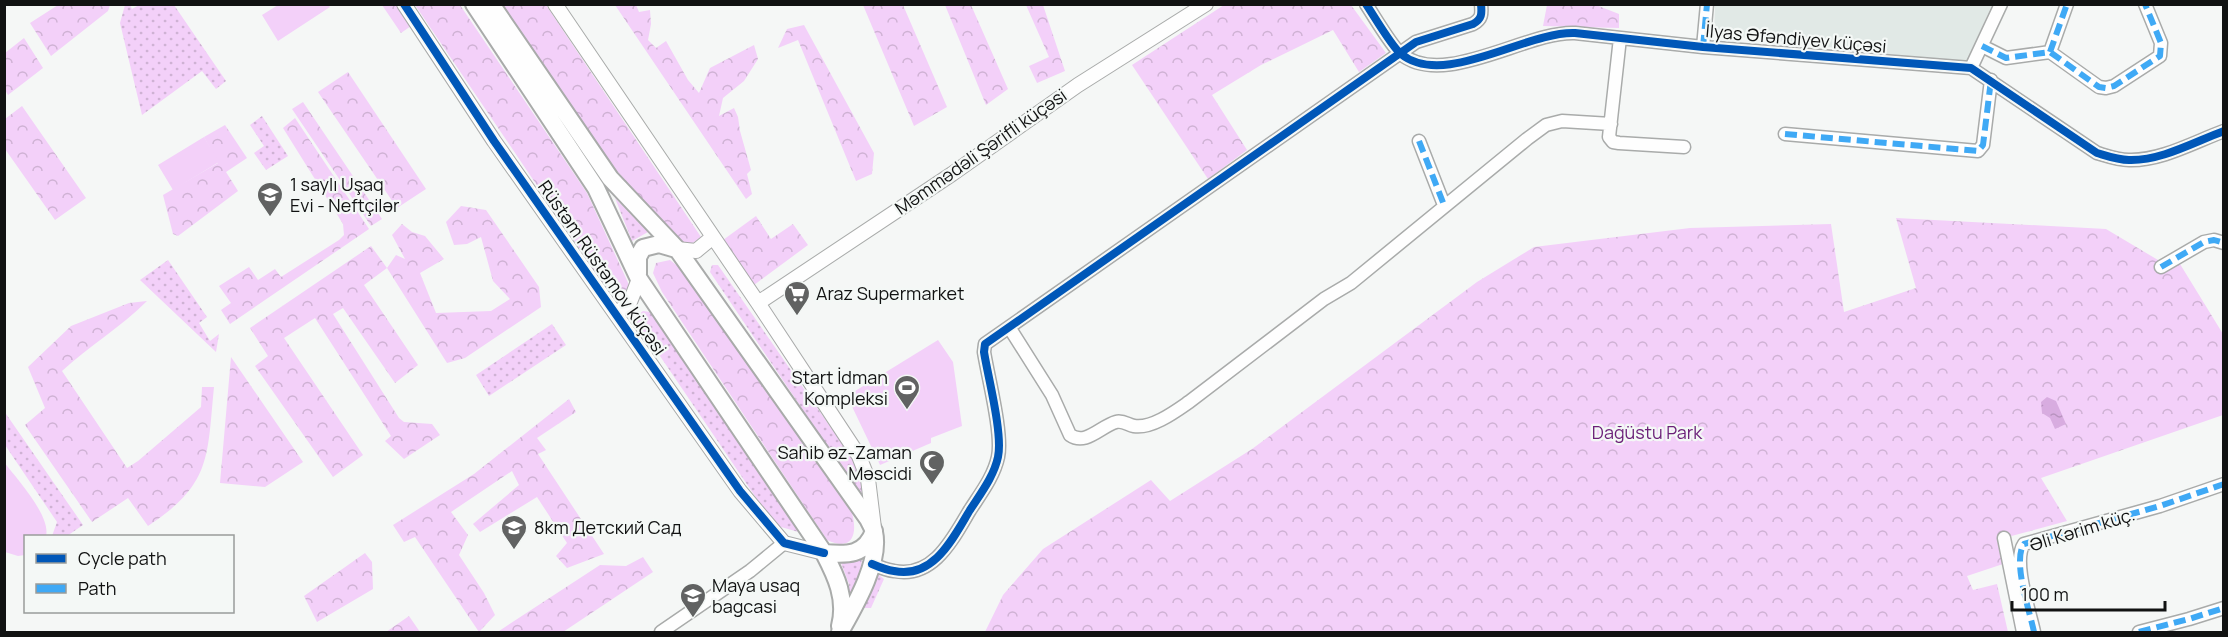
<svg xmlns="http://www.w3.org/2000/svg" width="2228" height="637" font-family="Manrope,sans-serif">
  <defs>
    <pattern id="grass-dots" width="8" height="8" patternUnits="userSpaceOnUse" patternTransform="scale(1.5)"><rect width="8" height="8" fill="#f3d0f9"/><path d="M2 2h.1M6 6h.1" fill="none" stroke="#cfb2d4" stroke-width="1.8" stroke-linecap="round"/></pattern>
    <pattern id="forest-crowns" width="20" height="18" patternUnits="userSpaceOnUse" patternTransform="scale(1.5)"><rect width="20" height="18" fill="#f3d0f9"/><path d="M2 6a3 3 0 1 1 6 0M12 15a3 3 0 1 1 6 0" fill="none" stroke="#cfb2d4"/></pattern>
    <pattern id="water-ripples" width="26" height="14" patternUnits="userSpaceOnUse" patternTransform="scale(1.5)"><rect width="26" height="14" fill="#d8ace0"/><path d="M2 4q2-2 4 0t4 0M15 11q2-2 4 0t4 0" fill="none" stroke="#b893bf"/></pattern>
  </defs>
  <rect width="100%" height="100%" fill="#f5f7f6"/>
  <path fill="#e1e9e6" d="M 1715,5 L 1992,5 L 1966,63 L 1714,34 Z"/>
  <path fill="url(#grass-dots)" d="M 125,5 L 130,5 L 132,9 L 139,5 L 174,5 L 226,81 L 216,89 L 202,71 L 142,115 L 120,23 Z
    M 262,116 L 288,156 L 266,170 L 254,153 L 264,146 L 250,125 Z
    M 615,198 L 648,232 L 632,241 Z
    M 168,260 L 207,317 L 199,323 L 210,341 L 219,334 L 216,352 L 140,280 Z
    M 712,265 L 718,265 L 861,471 L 865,502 L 710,272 Z
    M 643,311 L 650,312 L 654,316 L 802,533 L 781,527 L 769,517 L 641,328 L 637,323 L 638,315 Z
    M 552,324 L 566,345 L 489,396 L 476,375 Z
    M 4,411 L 83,525 L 67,536 L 52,536 L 57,522 L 5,445 Z
    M 862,558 L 860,577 L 849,606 L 849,584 L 841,563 Z
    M 878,574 L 884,579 L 871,608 L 862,608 Z"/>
  <path fill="url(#forest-crowns)" d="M 58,5 L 58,4 L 110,5 L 108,11 L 51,56 L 30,23 Z
    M 382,5 L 397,5 L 411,26 L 401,33 Z
    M 415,5 L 460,5 L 587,193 L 630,287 L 613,298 Z
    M 500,5 L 546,5 L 701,237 L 687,247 L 617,176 Z
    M 615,5 L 636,5 L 639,12 L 650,10 L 651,24 L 648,40 L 656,48 L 666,41 L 688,80 L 699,93 L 710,68 L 754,45 L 758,59 L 744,81 L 723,98 L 719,116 L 734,108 L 738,117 L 740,131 L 751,170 L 747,174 L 752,194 L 746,199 Z
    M 863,5 L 903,5 L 947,107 L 914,126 Z
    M 945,5 L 971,5 L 1008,89 L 986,105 Z
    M 1026,5 L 1043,5 L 1065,71 L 1037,83 L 1029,66 L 1049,57 Z
    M 1224,5 L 1351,5 L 1386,53 L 1359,72 L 1333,30 L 1261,65 L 1212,95 L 1247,150 L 1208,179 L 1132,65 Z
    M 1547,5 L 1596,5 L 1619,14 L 1619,28 L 1543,26 Z
    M 804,25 L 874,153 L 872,174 L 856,181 L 798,40 L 778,48 L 787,29 Z
    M 24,38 L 43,68 L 8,95 L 5,90 L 5,53 Z
    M 348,72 L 426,189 L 397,208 L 318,92 Z
    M 303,102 L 382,219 L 371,226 L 292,109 Z
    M 22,106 L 86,198 L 55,220 L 5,149 L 5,119 Z
    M 295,118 L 369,229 L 230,324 L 221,310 L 231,303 L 219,286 L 249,267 L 258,280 L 275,269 L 281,277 L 339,240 L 344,235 L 343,224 L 283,128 Z
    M 225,125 L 247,158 L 226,172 L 238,191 L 178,236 L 173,234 L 163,195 L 218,163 L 204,137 Z
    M 461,206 L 486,210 L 539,287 L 541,307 L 465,358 L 447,363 L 387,268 L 364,285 L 418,365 L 395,383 L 343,308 L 333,314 L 399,418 L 404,422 L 432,424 L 440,435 L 404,459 L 385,441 L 391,436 L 315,318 L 284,338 L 363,455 L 333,477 L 255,366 L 268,356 L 250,328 L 371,246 L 387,268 L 396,255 L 405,259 L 392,235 L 402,224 L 412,232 L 425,236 L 444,259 L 420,273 L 436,313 L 491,311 L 510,299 L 493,281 L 481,237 L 467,244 L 454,245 L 446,222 Z
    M 756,216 L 771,239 L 793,224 L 808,245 L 754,285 L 723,240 Z
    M 1896,218 L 2106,229 L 2158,260 L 2165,272 L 2180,264 L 2223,334 L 2223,415 L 2041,478 L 2067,521 L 2004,538 L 2003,564 L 1967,576 L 1973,590 L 1997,584 L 2008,632 L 985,632 L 1003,595 L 1043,549 L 1151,480 L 1170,501 L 1252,449 L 1477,282 L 1534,247 L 1690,228 L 1831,224 L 1844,312 L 1916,288 Z
    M 670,260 L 680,268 L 852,513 C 858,535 852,552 827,540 L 662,292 L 653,273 L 656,263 Z
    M 147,301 C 121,327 89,346 62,371 L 127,468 L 138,461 L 201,407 L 202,387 L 214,387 C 207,457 212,484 148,526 L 128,498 L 92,522 L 25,425 L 45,408 L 28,367 L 71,326 L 129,303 Z
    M 231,357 L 303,462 L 265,487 L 220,483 Z
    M 569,399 L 576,412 L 537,438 L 546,450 L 538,454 L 604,554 L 567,568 L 556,556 L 567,543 L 537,497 L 480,532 L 473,524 L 519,485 L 512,471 L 451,512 L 468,535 L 459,555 L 484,593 L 495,615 L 479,632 L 415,537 L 404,542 L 393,525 L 474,474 Z
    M 365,553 L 372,562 L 373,589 L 317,622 L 304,596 Z
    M 643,557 L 653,572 L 563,632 L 500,632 L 499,631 L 600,565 L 626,566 Z
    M 409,616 L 420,632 L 386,632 Z"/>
  <path fill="#f3d0f9" d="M 278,5 L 328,5 L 330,7 L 278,41 L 262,15 Z
    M 204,137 L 219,162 L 173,190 L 158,165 Z
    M 938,340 L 953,362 L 962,426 L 931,438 L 931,443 L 880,465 L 847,396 Z
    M 4,462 C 17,479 51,516 46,536 L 26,536 L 25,555 L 18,556 L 5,552 Z"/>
  <path fill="url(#water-ripples)" d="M 2047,397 L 2056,401 L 2066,424 L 2055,429 L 2050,418 L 2042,413 L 2041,402 Z"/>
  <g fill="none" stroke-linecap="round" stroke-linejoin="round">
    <defs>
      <path id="minor" d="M 1366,4 C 1374,16 1392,47 1401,54 C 1444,89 1526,31 1575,33 L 1703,47 L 1971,68 L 2097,153 C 2107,156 2118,160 2129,160 C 2161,161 2194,142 2224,131
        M 1620,38 L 1609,137 L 1613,142 L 1619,143 L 1684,147
        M 1982,46 L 2006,58 L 2050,52 L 2099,87 L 2106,88 L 2114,86 L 2160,56 L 2161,43 L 2145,4
        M 1703,47 L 1707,4
        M 2050,52 L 2067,4
        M 1971,68 L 2001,4
        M 1785,134 L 1978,151 L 1983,145 L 1991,80
        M 1419,141 L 1444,205
        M 2161,267 L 2204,242 L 2214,240 L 2224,243
        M 1009,327 L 1052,395 L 1070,435 C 1086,446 1101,426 1116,422 C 1123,420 1128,425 1134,426 C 1152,429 1176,411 1189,402 L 1324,299 L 1351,283 L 1527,139 L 1546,125 L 1562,121 L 1611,124
        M 2004,538 L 2023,632
        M 872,564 C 879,567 886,570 894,571 C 934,579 953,538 970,510 C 981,493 994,476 998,457 C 1003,434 988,377 984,352 L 985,344 L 1416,42 L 1473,24 C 1482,19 1482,14 1481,4
        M 661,632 L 750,571 L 784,543
        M 2034,632 C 2030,612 2012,561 2024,544 L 2160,506 L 2224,484
        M 2139,632 L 2189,619 L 2224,608"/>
      <path id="tertiary" d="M 404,4 L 494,141 L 740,491 L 784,543 L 824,553
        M 555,4 L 758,303 L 859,456 L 868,479 L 874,528
        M 677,249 L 696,251 L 713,237
        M 758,303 L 952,174 L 1078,85 L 1206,4
        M 617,313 L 630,302 L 639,279"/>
      <path id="secondary" d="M 474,4 L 596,188 L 639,279 L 824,553 C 836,576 847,599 840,626
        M 491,4 L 610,178 L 677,249 L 868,519 C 870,523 873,528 874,532 C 881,562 854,607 840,632
        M 638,274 L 638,257 L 643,248 L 659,244 L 676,249
        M 824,553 C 847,555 865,556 874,531"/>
    </defs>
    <use href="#minor" stroke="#a9abaa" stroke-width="15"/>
    <use href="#tertiary" stroke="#a9abaa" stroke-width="16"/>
    <use href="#secondary" stroke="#a9abaa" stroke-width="20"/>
    <use href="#minor" stroke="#fefefe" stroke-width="12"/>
    <use href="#tertiary" stroke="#fefefe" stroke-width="14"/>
    <use href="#secondary" stroke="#fefefe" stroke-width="16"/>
    <path stroke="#3fa9f5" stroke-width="6" stroke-dasharray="12 6" stroke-linecap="butt" d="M 1982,46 L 2006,58 L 2050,52 L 2099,87 L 2106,88 L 2114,86 L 2160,56 L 2161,43 L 2145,4
      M 1703,47 L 1707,4
      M 2050,52 L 2067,4
      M 1785,134 L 1978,151 L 1983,145 L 1991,80
      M 1419,141 L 1444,205
      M 2161,267 L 2204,242 L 2214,240 L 2224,243
      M 2034,632 C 2030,612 2012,561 2024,544 L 2160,506 L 2224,484
      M 2139,632 L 2189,619 L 2224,608"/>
    <defs>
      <path id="cycleway" d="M 404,4 L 494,141 L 740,491 L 784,543 L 824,553
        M 1366,4 C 1374,16 1392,47 1401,54 C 1444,89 1526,31 1575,33 L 1703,47 L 1971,68 L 2097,153 C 2107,156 2118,160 2129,160 C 2161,161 2194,142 2224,131
        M 872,564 C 879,567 886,570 894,571 C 934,579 953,538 970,510 C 981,493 994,476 998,457 C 1003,434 988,377 984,352 L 985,344 L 1416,42 L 1473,24 C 1482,19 1482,14 1481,4"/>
    </defs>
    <use href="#cycleway" stroke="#f4f8f6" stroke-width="11"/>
    <use href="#cycleway" stroke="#0057b8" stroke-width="8"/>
  </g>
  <defs>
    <symbol id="school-pin" viewBox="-11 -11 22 30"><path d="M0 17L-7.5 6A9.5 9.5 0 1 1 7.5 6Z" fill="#616262" stroke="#f4f8f6"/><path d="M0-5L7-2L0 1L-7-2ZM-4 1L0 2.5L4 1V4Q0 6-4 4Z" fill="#fff"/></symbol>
    <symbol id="supermarket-pin" viewBox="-11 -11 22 30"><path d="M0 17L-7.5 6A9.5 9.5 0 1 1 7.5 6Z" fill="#616262" stroke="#f4f8f6"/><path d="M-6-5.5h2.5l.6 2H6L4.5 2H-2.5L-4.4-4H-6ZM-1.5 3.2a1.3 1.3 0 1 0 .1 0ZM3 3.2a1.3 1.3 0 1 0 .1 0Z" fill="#fff"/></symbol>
    <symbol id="stadium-pin" viewBox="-11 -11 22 30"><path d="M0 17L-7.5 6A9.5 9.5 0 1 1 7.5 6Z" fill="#616262" stroke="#f4f8f6"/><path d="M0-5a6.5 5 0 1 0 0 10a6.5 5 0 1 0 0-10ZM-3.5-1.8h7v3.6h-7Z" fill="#fff"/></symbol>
    <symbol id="mosque-pin" viewBox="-11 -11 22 30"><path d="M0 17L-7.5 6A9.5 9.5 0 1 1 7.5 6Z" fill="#616262" stroke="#f4f8f6"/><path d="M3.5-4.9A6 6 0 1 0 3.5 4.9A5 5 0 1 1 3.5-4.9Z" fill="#fff"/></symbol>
  </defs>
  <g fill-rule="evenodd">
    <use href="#school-pin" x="255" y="180" width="30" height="40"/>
    <use href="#supermarket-pin" x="782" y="279" width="30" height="40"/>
    <use href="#stadium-pin" x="892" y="373" width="30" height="40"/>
    <use href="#mosque-pin" x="917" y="448" width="30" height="40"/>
    <use href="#school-pin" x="499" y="513" width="30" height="40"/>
    <use href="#school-pin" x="678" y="581" width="30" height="40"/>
  </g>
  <g text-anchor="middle" stroke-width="4.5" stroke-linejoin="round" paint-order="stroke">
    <g font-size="18" fill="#111212" stroke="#f4f8f6">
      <text transform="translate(1796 39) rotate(5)" y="6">İlyas Əfəndiyev küçəsi</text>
      <text transform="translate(981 152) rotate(-35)" y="6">Məmmədəli Şərifli küçəsi</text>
      <text transform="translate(602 268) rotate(55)" y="6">Rüstəm Rüstəmov küçəsi</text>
      <text transform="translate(2082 530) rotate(-17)" y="6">Əli Kərim küç.</text>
    </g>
    <g font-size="18" fill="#111212" stroke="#f4f8f6" text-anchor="start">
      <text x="290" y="191">1 saylı Uşaq<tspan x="290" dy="21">Evi - Neftçilər</tspan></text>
      <text x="816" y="300">Araz Supermarket</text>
      <text x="888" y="384" text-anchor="end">Start İdman<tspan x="888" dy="21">Kompleksi</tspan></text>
      <text x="912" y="459" text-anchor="end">Sahib əz-Zaman<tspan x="912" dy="21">Məscidi</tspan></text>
      <text x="534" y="534">8km Детский Сад</text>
      <text x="712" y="592">Maya usaq<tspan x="712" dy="21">bagcasi</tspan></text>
    </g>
    <g font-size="18" fill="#6b1f78" stroke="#f4f8f6">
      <text x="1647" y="439">Dağüstu Park</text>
    </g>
  </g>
  <rect width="2228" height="637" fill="none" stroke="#111212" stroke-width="12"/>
  <rect x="24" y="535" width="210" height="78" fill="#f4f8f6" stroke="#999c9b" stroke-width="1.5"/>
  <rect x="36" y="554" width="30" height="9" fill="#0057b8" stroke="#999c9b" stroke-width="1.5"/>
  <text x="78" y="565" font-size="18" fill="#111212">Cycle path</text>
  <rect x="36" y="584" width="30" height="9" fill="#3fa9f5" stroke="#999c9b" stroke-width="1.5"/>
  <text x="78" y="595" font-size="18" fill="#111212">Path</text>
  <path d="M2012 601v9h153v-9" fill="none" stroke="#111212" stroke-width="3"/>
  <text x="2021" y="601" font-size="18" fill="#111212" stroke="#f4f8f6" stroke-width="4.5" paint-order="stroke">100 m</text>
</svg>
